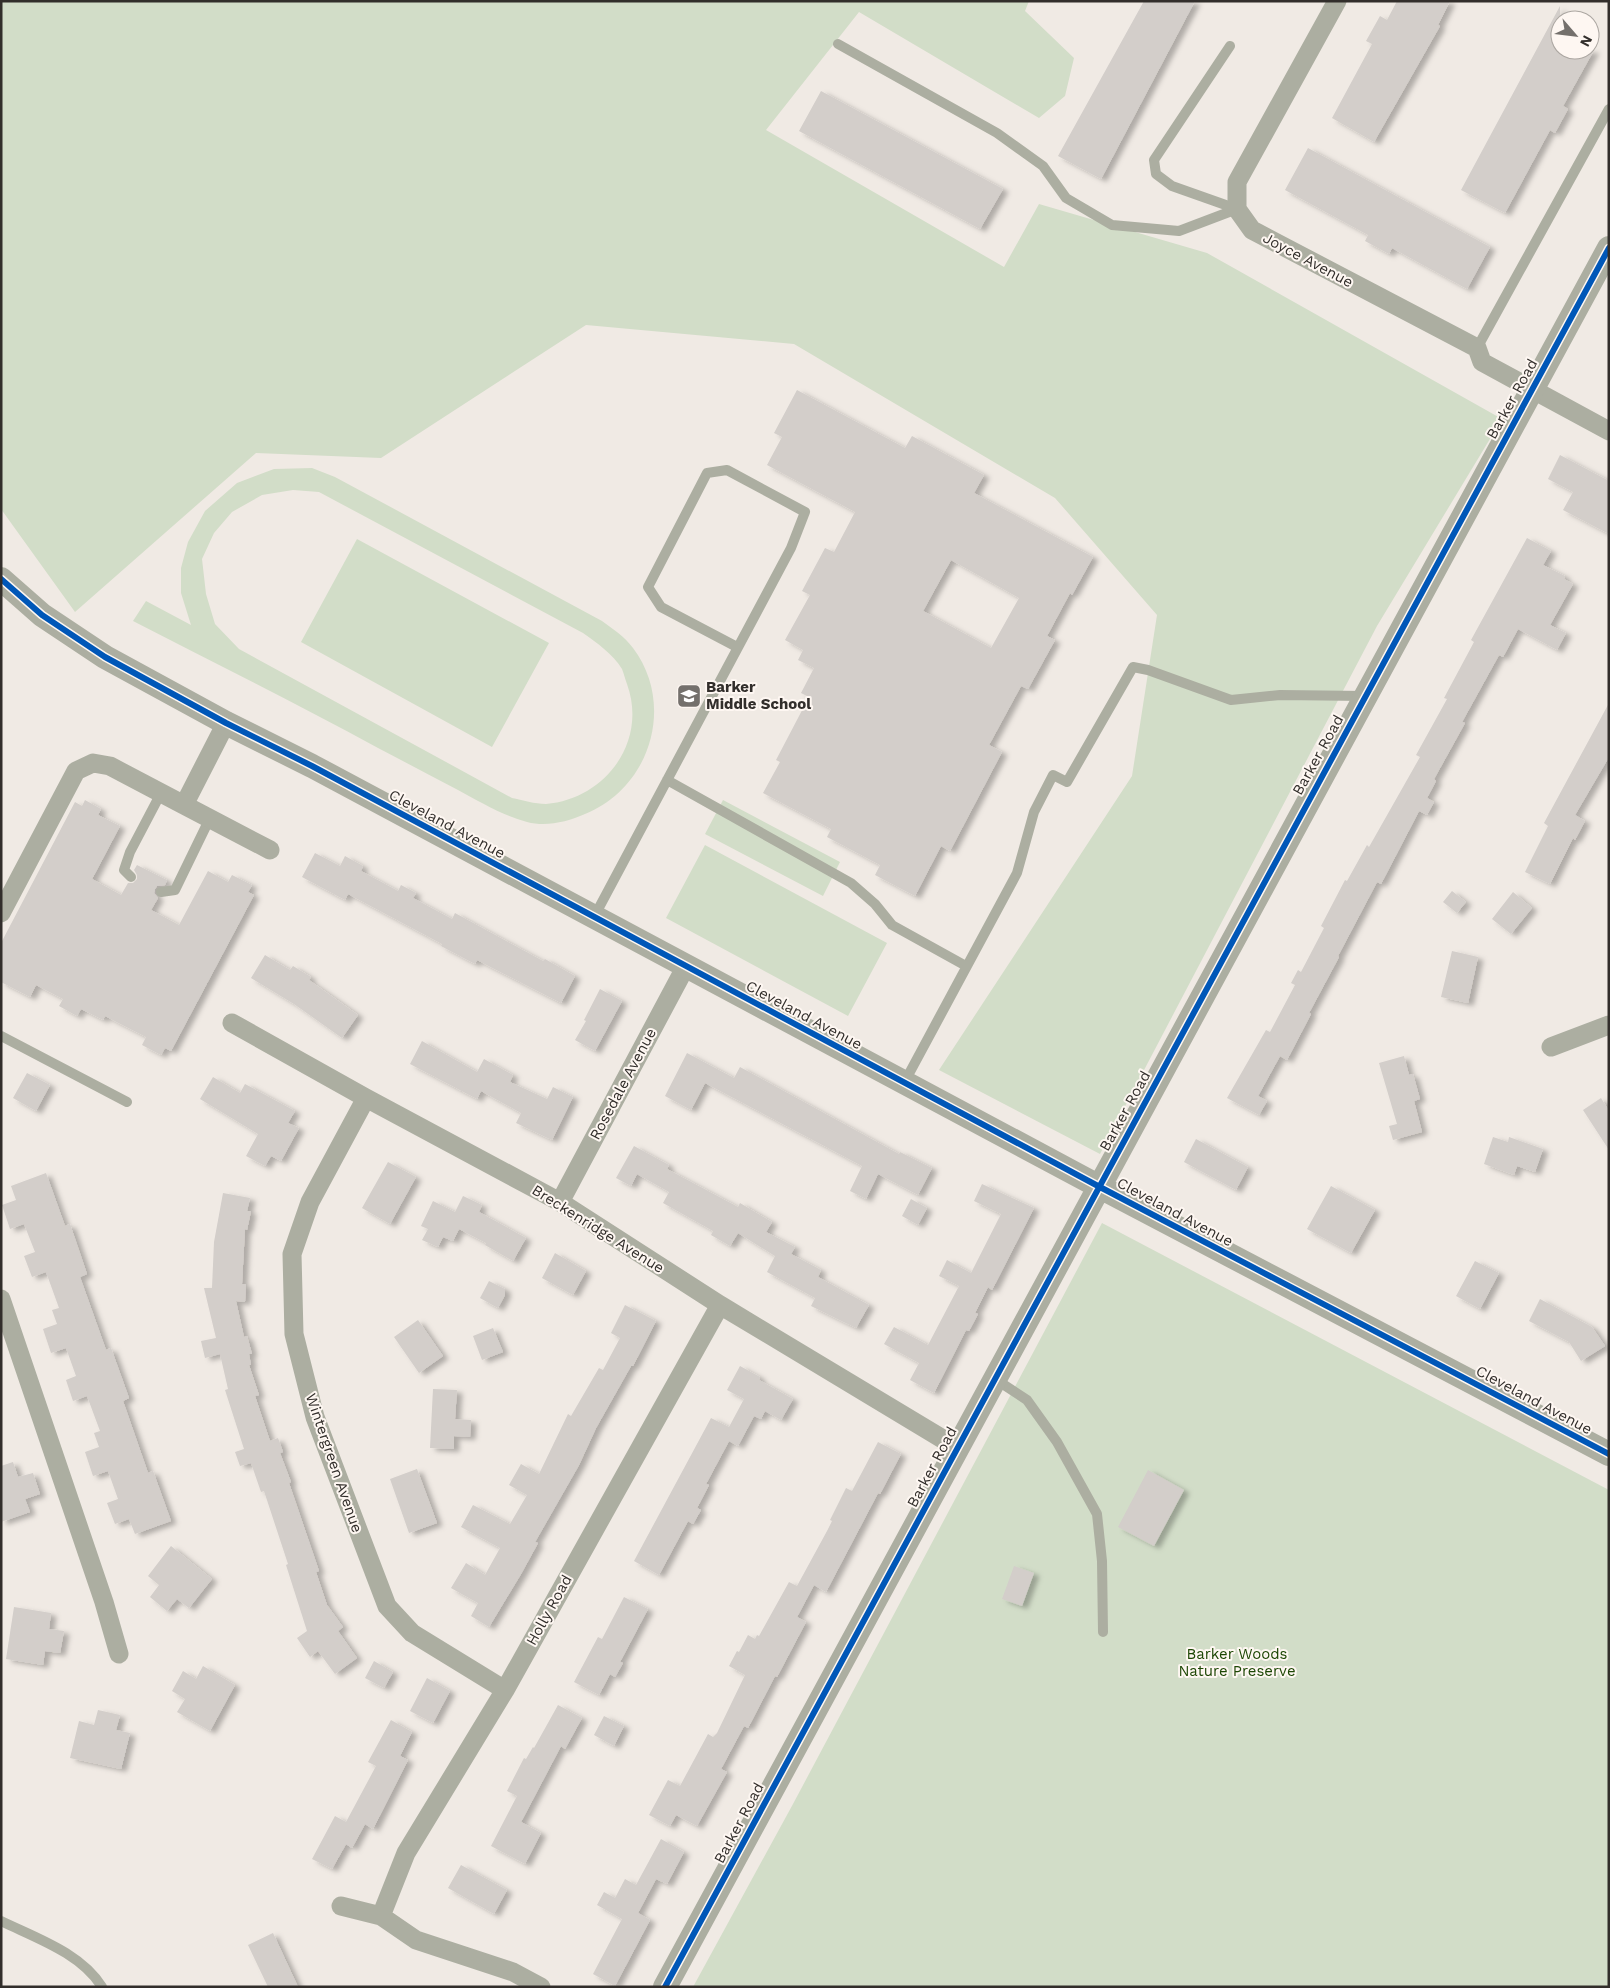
<svg xmlns="http://www.w3.org/2000/svg" width="1610" height="1988" font-family="'Work Sans',sans-serif">
  <defs>
    <filter id="shadow"><feDropShadow dx="5.5" dy="3" stdDeviation="2.5" flood-color="#0004"/></filter>
  </defs>
  <rect width="100%" height="100%" fill="#f0eae4"/>
  <path fill="#d2ddc8" fill-rule="evenodd" d="M 1,1 L 1029,1 L 1025,11 L 1074,58 L 1065,96 L 1039,118 L 859,12 L 766,130 L 1004,267 L 1039,204 L 1207,253 L 1502,419 L 1377,626 L 1100,1154 L 939,1070 L 1132,776 L 1157,615 L 1055,498 L 794,344 L 586,325 L 381,458 L 256,453 L 75,612 L 1,509 Z
    M 312,468 L 335,477 L 602,621 C 613,629 624,636 633,648 C 676,705 650,788 585,814 C 567,822 546,827 527,822 C 502,815 480,802 458,790 C 431,776 405,762 378,748 C 297,704 215,663 133,621 L 146,601 L 191,625 L 181,593 L 181,568 L 188,542 L 205,511 L 237,483 L 274,469 ZM 293,490 L 319,492 L 583,633 C 597,643 613,654 622,669 C 624,674 625,679 627,684 C 648,742 605,799 546,804 C 535,804 522,800 512,798 L 239,649 L 215,624 L 206,594 L 202,559 L 214,533 L 232,512 L 262,495 Z
    M 357,539 L 549,643 L 492,747 L 301,642 Z
    M 723,800 L 840,862 L 823,896 L 705,834 Z
    M 705,845 L 887,943 L 848,1016 L 666,918 Z
    M 1102,1223 L 1609,1490 L 1609,1987 L 693,1987 L 793,1804 Z"/>
  <path fill="#d3ceca" fill-rule="evenodd" filter="url(#shadow)" d="M 1144,1 L 1195,1 L 1101,179 L 1058,156 Z
    M 1397,1 L 1450,1 L 1438,25 L 1440,26 L 1374,142 L 1332,118 L 1372,44 L 1366,41 L 1380,16 L 1387,20 Z
    M 1560,6 L 1560,50 L 1594,50 L 1563,106 L 1568,109 L 1555,133 L 1550,130 L 1505,213 L 1461,190 Z
    M 821,91 L 1003,189 L 980,229 L 799,131 Z
    M 1308,148 L 1490,247 L 1467,289 L 1392,248 L 1389,254 L 1365,241 L 1368,235 L 1285,190 Z
    M 797,390 L 905,448 L 912,436 L 984,475 L 974,493 L 1093,557 L 1072,595 L 1070,593 L 1047,636 L 1055,640 L 1028,689 L 1021,686 L 989,745 L 1002,752 L 950,851 L 941,846 L 915,896 L 875,875 L 880,865 L 827,837 L 831,829 L 763,793 L 780,762 L 776,760 L 809,697 L 801,693 L 814,668 L 798,660 L 803,650 L 785,640 L 810,595 L 802,591 L 825,548 L 834,552 L 855,512 L 767,465 L 782,437 L 774,433 ZM 951,560 L 1019,598 L 991,648 L 923,611 Z
    M 1560,455 L 1609,481 L 1609,534 L 1563,510 L 1573,492 L 1548,479 Z
    M 1527,538 L 1551,551 L 1543,565 L 1565,576 L 1564,579 L 1573,584 L 1550,625 L 1566,633 L 1557,650 L 1518,629 L 1503,657 L 1499,655 L 1462,722 L 1465,723 L 1434,779 L 1436,781 L 1427,798 L 1434,802 L 1427,815 L 1419,811 L 1381,884 L 1377,882 L 1338,956 L 1339,957 L 1309,1013 L 1311,1014 L 1287,1060 L 1280,1056 L 1258,1096 L 1267,1101 L 1259,1115 L 1227,1098 L 1266,1030 L 1270,1032 L 1295,985 L 1291,983 L 1298,970 L 1301,972 L 1324,928 L 1321,926 L 1345,880 L 1347,881 L 1367,845 L 1369,847 L 1420,757 L 1416,755 L 1447,699 L 1444,698 L 1474,642 L 1471,640 Z
    M 1609,703 L 1609,757 L 1575,815 L 1585,821 L 1575,840 L 1573,838 L 1550,884 L 1525,872 L 1548,826 L 1544,823 Z
    M 85,800 L 101,809 L 98,815 L 120,826 L 92,879 L 121,895 L 128,883 L 133,883 L 137,879 L 137,875 L 134,870 L 137,865 L 167,880 L 165,885 L 157,886 L 155,889 L 154,893 L 158,898 L 151,910 L 179,925 L 208,871 L 228,882 L 232,875 L 252,885 L 248,892 L 254,895 L 171,1051 L 165,1048 L 161,1055 L 142,1045 L 146,1037 L 105,1016 L 103,1020 L 81,1009 L 77,1016 L 59,1006 L 63,999 L 36,985 L 30,997 L 1,982 L 1,943 L 75,802 L 82,806 Z
    M 315,853 L 340,866 L 345,856 L 363,866 L 361,871 L 398,891 L 401,885 L 416,893 L 413,898 L 452,919 L 455,913 L 543,961 L 545,959 L 575,976 L 561,1003 L 477,960 L 475,964 L 441,946 L 442,944 L 348,894 L 345,900 L 302,877 Z
    M 1452,891 L 1466,902 L 1457,913 L 1443,902 Z
    M 1513,892 L 1532,908 L 1511,934 L 1492,919 Z
    M 1452,951 L 1478,957 L 1468,1003 L 1441,997 Z
    M 265,955 L 290,970 L 293,966 L 311,977 L 309,980 L 358,1015 L 342,1038 L 294,1004 L 251,978 Z
    M 600,989 L 622,1001 L 595,1051 L 575,1040 L 586,1021 L 584,1020 Z
    M 422,1041 L 477,1072 L 484,1059 L 513,1075 L 510,1082 L 547,1099 L 553,1087 L 573,1097 L 552,1140 L 516,1123 L 521,1113 L 481,1091 L 477,1099 L 410,1064 Z
    M 687,1053 L 734,1078 L 740,1067 L 899,1154 L 900,1152 L 932,1168 L 918,1195 L 878,1174 L 866,1199 L 850,1191 L 862,1166 L 705,1083 L 691,1110 L 665,1096 Z
    M 1404,1056 L 1409,1075 L 1413,1074 L 1420,1099 L 1414,1101 L 1422,1132 L 1393,1140 L 1389,1126 L 1397,1124 L 1379,1063 Z
    M 27,1073 L 50,1085 L 36,1111 L 13,1098 Z
    M 213,1077 L 240,1093 L 245,1084 L 295,1111 L 288,1123 L 299,1128 L 281,1161 L 271,1156 L 265,1166 L 246,1156 L 258,1134 L 200,1099 Z
    M 1601,1098 L 1609,1111 L 1609,1150 L 1583,1110 Z
    M 1493,1137 L 1508,1142 L 1509,1137 L 1543,1149 L 1535,1172 L 1517,1166 L 1514,1175 L 1484,1164 Z
    M 1196,1139 L 1248,1167 L 1236,1190 L 1184,1162 Z
    M 634,1146 L 669,1165 L 667,1169 L 738,1207 L 740,1203 L 772,1222 L 766,1232 L 795,1247 L 791,1254 L 821,1270 L 818,1277 L 869,1305 L 856,1328 L 811,1306 L 815,1298 L 767,1272 L 775,1256 L 738,1233 L 730,1246 L 711,1235 L 713,1231 L 663,1203 L 669,1192 L 637,1174 L 631,1186 L 616,1178 Z
    M 388,1162 L 416,1177 L 390,1224 L 362,1208 Z
    M 46,1173 L 65,1226 L 70,1224 L 87,1274 L 80,1277 L 106,1350 L 111,1348 L 129,1398 L 123,1401 L 148,1473 L 153,1471 L 171,1521 L 135,1534 L 129,1519 L 115,1524 L 107,1503 L 118,1499 L 108,1471 L 93,1476 L 85,1452 L 99,1447 L 94,1433 L 100,1431 L 87,1396 L 73,1401 L 66,1380 L 76,1376 L 66,1348 L 51,1353 L 43,1329 L 57,1324 L 52,1310 L 59,1308 L 46,1272 L 32,1277 L 24,1256 L 35,1252 L 24,1224 L 10,1229 L 2,1205 L 16,1200 L 11,1186 Z
    M 982,1184 L 1034,1208 L 992,1290 L 988,1287 L 975,1313 L 978,1314 L 969,1331 L 966,1330 L 934,1393 L 910,1380 L 919,1363 L 884,1344 L 894,1327 L 928,1345 L 959,1286 L 939,1276 L 947,1260 L 971,1273 L 1001,1214 L 974,1201 Z
    M 1331,1186 L 1375,1210 L 1351,1253 L 1307,1229 Z
    M 223,1193 L 250,1198 L 247,1211 L 251,1211 L 247,1230 L 245,1229 L 242,1284 L 246,1284 L 245,1302 L 236,1301 L 244,1337 L 247,1336 L 252,1354 L 249,1354 L 251,1365 L 249,1365 L 259,1395 L 255,1396 L 270,1441 L 278,1438 L 283,1452 L 280,1453 L 291,1482 L 289,1483 L 319,1571 L 316,1572 L 327,1605 L 343,1627 L 338,1631 L 357,1658 L 335,1674 L 318,1651 L 310,1657 L 297,1638 L 307,1631 L 286,1565 L 288,1564 L 264,1491 L 261,1492 L 251,1463 L 240,1466 L 235,1452 L 244,1449 L 225,1390 L 228,1389 L 220,1354 L 205,1358 L 201,1341 L 216,1338 L 204,1288 L 212,1288 L 214,1242 Z
    M 463,1196 L 482,1205 L 479,1212 L 526,1238 L 513,1261 L 485,1245 L 486,1243 L 459,1229 L 453,1241 L 443,1237 L 438,1247 L 422,1240 L 428,1229 L 421,1226 L 433,1201 L 455,1212 Z
    M 911,1199 L 927,1208 L 918,1225 L 902,1216 Z
    M 555,1253 L 586,1271 L 573,1295 L 542,1278 Z
    M 1475,1261 L 1499,1273 L 1480,1309 L 1456,1296 Z
    M 489,1281 L 505,1289 L 505,1295 L 498,1308 L 480,1298 Z
    M 1540,1299 L 1592,1327 L 1605,1346 L 1581,1361 L 1569,1342 L 1529,1321 Z
    M 625,1305 L 656,1321 L 633,1366 L 631,1366 L 596,1428 L 579,1465 L 535,1542 L 538,1543 L 521,1574 L 489,1627 L 471,1616 L 478,1603 L 451,1588 L 466,1563 L 485,1575 L 500,1548 L 461,1527 L 473,1505 L 510,1524 L 527,1495 L 509,1485 L 521,1464 L 539,1474 L 568,1414 L 571,1416 L 599,1368 L 603,1370 L 620,1338 L 611,1333 Z
    M 418,1320 L 443,1356 L 419,1373 L 394,1337 Z
    M 493,1328 L 503,1352 L 482,1360 L 473,1336 Z
    M 740,1366 L 760,1377 L 759,1380 L 793,1399 L 781,1420 L 765,1411 L 761,1419 L 754,1416 L 738,1446 L 729,1441 L 706,1484 L 709,1485 L 697,1508 L 701,1510 L 693,1524 L 688,1521 L 659,1575 L 634,1561 L 711,1418 L 729,1427 L 744,1399 L 727,1390 Z
    M 433,1389 L 457,1390 L 455,1419 L 471,1420 L 470,1437 L 454,1436 L 454,1449 L 430,1448 Z
    M 878,1442 L 901,1454 L 880,1494 L 878,1493 L 826,1592 L 814,1585 L 797,1617 L 806,1622 L 777,1677 L 775,1676 L 748,1728 L 744,1726 L 721,1769 L 727,1772 L 697,1826 L 676,1815 L 670,1826 L 649,1815 L 668,1780 L 680,1786 L 708,1734 L 713,1737 L 717,1733 L 745,1675 L 729,1666 L 737,1651 L 739,1652 L 748,1635 L 755,1639 L 757,1635 L 759,1636 L 789,1582 L 797,1586 L 827,1531 L 832,1521 L 830,1520 L 846,1488 L 852,1491 Z
    M 13,1462 L 18,1477 L 33,1473 L 40,1494 L 25,1499 L 30,1512 L 1,1522 L 1,1466 Z
    M 417,1469 L 437,1523 L 409,1533 L 390,1479 Z
    M 1148,1470 L 1184,1490 L 1154,1546 L 1118,1527 Z
    M 171,1546 L 212,1579 L 189,1608 L 177,1599 L 167,1611 L 150,1597 L 159,1585 L 148,1576 Z
    M 1014,1566 L 1034,1573 L 1022,1606 L 1002,1599 Z
    M 624,1597 L 648,1609 L 620,1662 L 623,1663 L 615,1677 L 610,1674 L 599,1695 L 574,1682 L 598,1637 L 602,1639 Z
    M 14,1607 L 51,1613 L 49,1629 L 64,1631 L 60,1653 L 45,1651 L 43,1665 L 6,1659 Z
    M 374,1661 L 393,1672 L 384,1688 L 365,1678 Z
    M 203,1666 L 235,1685 L 210,1731 L 177,1712 L 185,1699 L 172,1691 L 183,1671 L 196,1679 Z
    M 427,1678 L 450,1691 L 433,1723 L 410,1711 Z
    M 558,1705 L 582,1718 L 565,1749 L 561,1746 L 521,1822 L 541,1833 L 525,1864 L 491,1846 L 517,1796 L 507,1791 L 524,1758 L 526,1759 L 533,1747 L 534,1748 Z
    M 98,1710 L 120,1715 L 116,1730 L 130,1733 L 121,1769 L 70,1758 L 79,1721 L 94,1725 Z
    M 604,1716 L 624,1726 L 614,1746 L 594,1735 Z
    M 391,1720 L 412,1732 L 400,1756 L 408,1760 L 373,1829 L 365,1824 L 352,1848 L 346,1844 L 332,1869 L 312,1859 L 335,1816 L 346,1822 L 376,1766 L 368,1762 Z
    M 661,1839 L 684,1852 L 667,1884 L 656,1879 L 638,1913 L 650,1920 L 615,1986 L 593,1974 L 622,1919 L 597,1905 L 604,1892 L 615,1898 L 625,1879 L 636,1885 Z
    M 461,1865 L 507,1890 L 494,1914 L 448,1888 Z
    M 273,1933 L 298,1987 L 268,1987 L 248,1945 Z"/>
  <g fill="none" stroke-linecap="round" stroke-linejoin="round">
    <path stroke="#acaea1" stroke-width="10" d="M 838,44 L 997,133 L 1043,166 L 1066,198 L 1112,225 L 1179,231 L 1237,209
      M 1230,46 L 1154,160 L 1156,174 L 1172,186 L 1237,209
      M 1477,348 L 1609,109
      M 667,780 L 851,883 L 875,904 L 892,925 L 966,966
      M 131,877 L 124,870 L 130,852 L 161,793
      M 161,892 L 175,890 L 210,818
      M 594,917 L 791,548 L 805,512 L 727,470 L 707,473 L 648,587 L 661,607 L 737,647
      M 1,1036 L 127,1102
      M 904,1083 L 1017,873 L 1034,812 L 1053,775 L 1067,782 L 1133,667 L 1148,670 L 1231,700 L 1280,695 L 1365,696
      M 995,1379 L 1027,1400 L 1057,1442 L 1097,1514 L 1102,1561 L 1103,1632
      M 1,1921 C 36,1938 81,1953 102,1987"/>
    <path stroke="#acaea1" stroke-width="19" d="M 1337,1 L 1237,182 L 1237,209 L 1252,230 L 1477,348 L 1482,362 L 1609,431
      M 184,805 L 270,850
      M 1,913 L 76,771 L 93,763 L 110,766 L 184,805 L 226,723
      M 232,1023 L 366,1098 L 560,1202 L 720,1305 L 956,1447
      M 1551,1047 L 1609,1025
      M 366,1098 L 310,1202 L 292,1254 L 294,1334 L 315,1417 L 387,1606 L 412,1633 L 505,1690
      M 560,1202 L 686,966
      M 1,1299 L 104,1602 L 119,1654
      M 341,1906 L 381,1916 L 416,1940 L 513,1972 L 541,1987
      M 381,1916 L 406,1853 L 505,1690 L 720,1305"/>
    <path stroke="#acaea1" stroke-width="24" d="M 1,579 L 42,615 L 105,657 L 226,723 L 312,766 L 1098,1186 L 1609,1454
      M 665,1987 L 1609,248"/>
    <defs>
      <path id="cycleway" d="M 1,579 L 42,615 L 105,657 L 226,723 L 312,766 L 1098,1186 L 1609,1454
        M 665,1987 L 1609,248"/>
    </defs>
    <use href="#cycleway" stroke="#fef7f2" stroke-width="9"/>
    <use href="#cycleway" stroke="#0057b8" stroke-width="6"/>
  </g>
  <defs>
    <symbol id="school-square" viewBox="-11 -11 22 22"><rect x="-9" y="-9" width="18" height="18" rx="4" fill="#74706c" stroke="#fef7f2"/><path d="M0-5L7-2L0 1L-7-2ZM-4 1L0 2.5L4 1V4Q0 6-4 4Z" fill="#fff"/></symbol>
  </defs>
  <g fill-rule="evenodd">
    <use href="#school-square" x="675" y="682" width="28" height="28"/>
  </g>
  <g text-anchor="middle" stroke-width="4" stroke-linejoin="round" paint-order="stroke">
    <g font-size="15" fill="#322e2b" stroke="#fef7f2">
      <text transform="translate(1308 260) rotate(28)" y="5">Joyce Avenue</text>
      <text transform="translate(1512 399) rotate(-61)" y="5">Barker Road</text>
      <text transform="translate(1318 755) rotate(-61)" y="5">Barker Road</text>
      <text transform="translate(447 824) rotate(28)" y="5">Cleveland Avenue</text>
      <text transform="translate(804 1015) rotate(28)" y="5">Cleveland Avenue</text>
      <text transform="translate(623 1084) rotate(-62)" y="5">Rosedale Avenue</text>
      <text transform="translate(1125 1111) rotate(-61)" y="5">Barker Road</text>
      <text transform="translate(1175 1212) rotate(28)" y="5">Cleveland Avenue</text>
      <text transform="translate(598 1229) rotate(32)" y="5">Breckenridge Avenue</text>
      <text transform="translate(1534 1400) rotate(28)" y="5">Cleveland Avenue</text>
      <text transform="translate(334 1463) rotate(71)" y="5">Wintergreen Avenue</text>
      <text transform="translate(932 1467) rotate(-62)" y="5">Barker Road</text>
      <text transform="translate(549 1610) rotate(-61)" y="5">Holly Road</text>
      <text transform="translate(739 1823) rotate(-62)" y="5">Barker Road</text>
    </g>
    <g font-size="15" font-weight="bold" fill="#322e2b" stroke="#fef7f2" text-anchor="start">
      <text x="706" y="692">Barker<tspan x="706" dy="17">Middle School</tspan></text>
    </g>
    <g font-size="15" fill="#1d4704" stroke="#fef7f2">
      <text x="1237" y="1659">Barker Woods<tspan x="1237" dy="17">Nature Preserve</tspan></text>
    </g>
  </g>
  <rect width="1610" height="1988" fill="none" stroke="#322e2b" stroke-width="5"/>
  <g transform="translate(1575 35) rotate(118)"><circle r="24" fill="#fef7f2" stroke="#aca7a2"/>
  <path d="M0-4L9 19L0 12L-9 19Z" fill="#74706c"/>
  <text y="-8" font-size="14" font-weight="bold" text-anchor="middle" fill="#322e2b">N</text>
  </g>
</svg>
